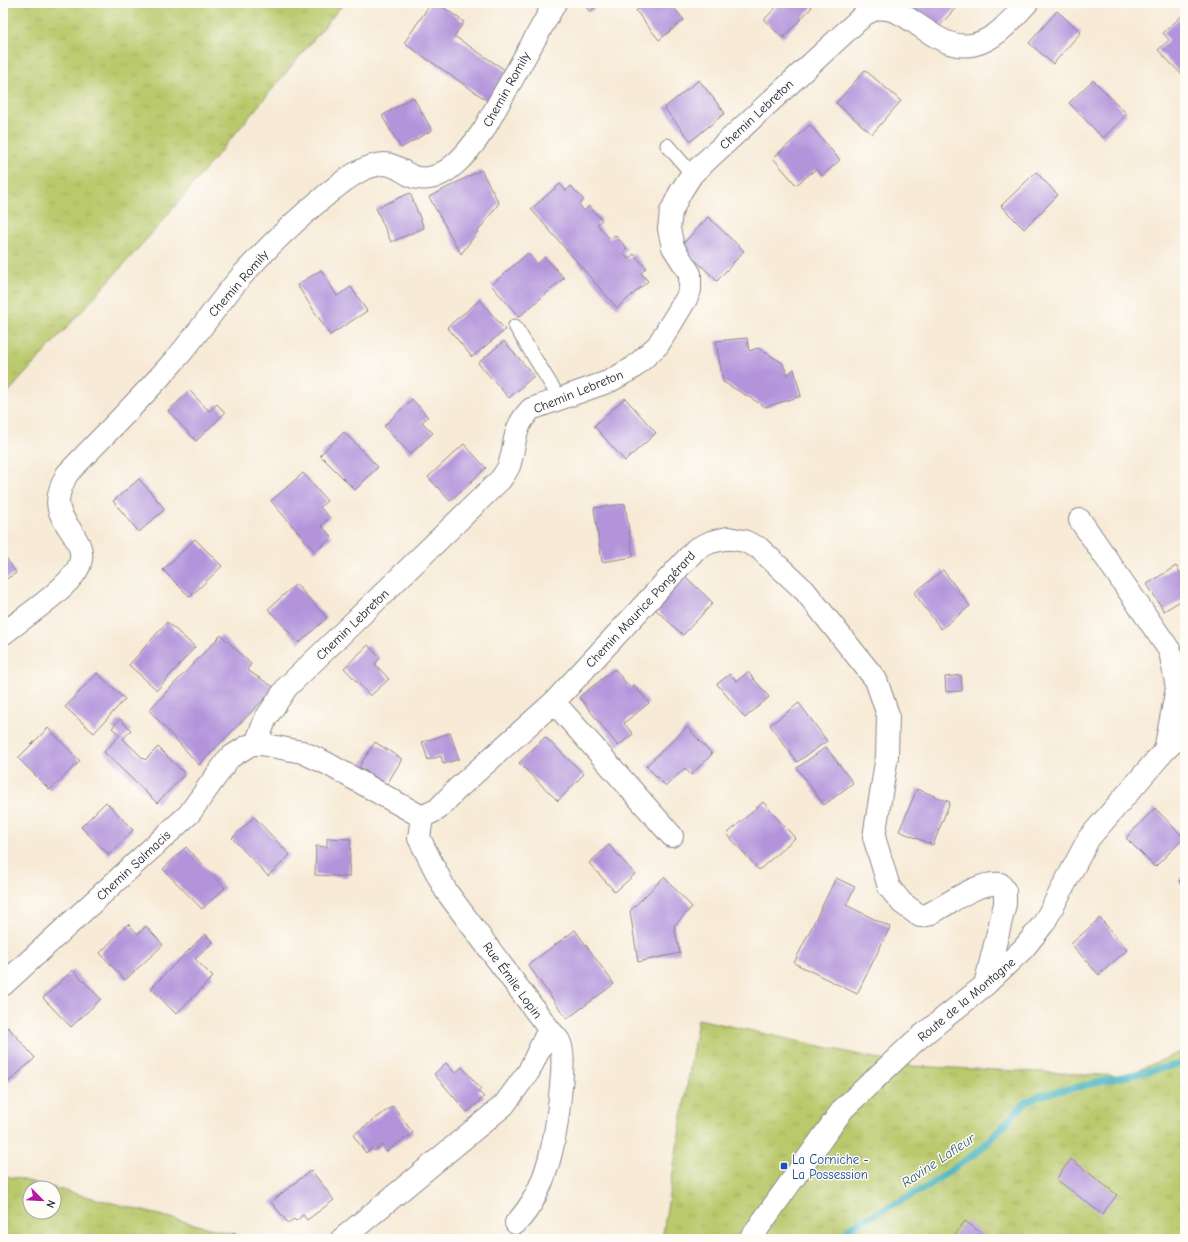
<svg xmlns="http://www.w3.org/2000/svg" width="1188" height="1242" font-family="'Comic Neue',sans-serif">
  <defs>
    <pattern id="grass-tufts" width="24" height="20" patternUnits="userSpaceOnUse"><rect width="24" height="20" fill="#bac96c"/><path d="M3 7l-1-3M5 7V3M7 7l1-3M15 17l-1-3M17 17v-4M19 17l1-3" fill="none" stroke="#a0ac5e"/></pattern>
  </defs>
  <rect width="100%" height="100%" fill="#fdfcf7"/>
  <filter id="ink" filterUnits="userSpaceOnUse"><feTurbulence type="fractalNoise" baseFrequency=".025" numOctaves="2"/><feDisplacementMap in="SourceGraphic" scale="8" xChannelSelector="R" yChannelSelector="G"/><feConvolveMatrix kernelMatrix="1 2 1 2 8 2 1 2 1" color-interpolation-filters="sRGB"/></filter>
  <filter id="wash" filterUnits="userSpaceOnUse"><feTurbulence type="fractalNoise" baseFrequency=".012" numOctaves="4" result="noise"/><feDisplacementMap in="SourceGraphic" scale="16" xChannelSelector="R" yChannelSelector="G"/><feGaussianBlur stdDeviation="0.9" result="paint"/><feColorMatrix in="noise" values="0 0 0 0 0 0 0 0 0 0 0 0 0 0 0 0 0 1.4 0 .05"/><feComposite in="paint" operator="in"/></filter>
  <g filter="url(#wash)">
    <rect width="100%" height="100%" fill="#f7ead6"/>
    <path fill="url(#grass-tufts)" stroke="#6e7654" fill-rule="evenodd" d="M 3,3 L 344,3 L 154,231 L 3,398 Z
      M 698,1019 L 910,1066 L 1125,1076 L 1185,1050 L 1185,1239 L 662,1239 Z
      M 3,1176 L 16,1178 L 252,1239 L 3,1239 ZM 30,1188 L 54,1188 L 54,1212 L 30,1212 Z"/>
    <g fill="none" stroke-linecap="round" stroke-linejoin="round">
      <path stroke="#43b2be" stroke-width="7" d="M 839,1239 L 852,1226 L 927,1187 L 980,1150 L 1026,1102 L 1042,1095 L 1185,1063"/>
    </g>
    <g id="blocks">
      <path fill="#b394db" d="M 431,3 L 437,3 L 464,22 L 454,36 L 508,72 L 488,101 L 404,43 Z
        M 583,3 L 601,3 L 590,12 Z
        M 645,3 L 670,3 L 684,20 L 659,40 L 636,11 Z
        M 780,3 L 808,3 L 812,7 L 783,38 L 764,20 Z
        M 904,3 L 960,3 L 935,31 Z
        M 1057,11 L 1081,32 L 1053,64 L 1029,43 Z
        M 1185,13 L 1185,76 L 1184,77 L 1158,50 L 1169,40 L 1163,33 Z
        M 865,70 L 901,101 L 872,134 L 836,103 Z
        M 699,80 L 725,113 L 691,141 L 664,108 Z
        M 1093,80 L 1127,114 L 1103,138 L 1069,103 Z
        M 413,97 L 432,130 L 401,148 L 382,116 Z
        M 810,125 L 840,160 L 822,176 L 816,169 L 796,185 L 773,158 Z
        M 481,170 L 499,203 L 461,254 L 429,197 Z
        M 1036,172 L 1058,195 L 1024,229 L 1001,206 Z
        M 560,184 L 566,191 L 571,186 L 584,200 L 579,204 L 584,211 L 589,206 L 602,220 L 597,224 L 610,239 L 615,235 L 627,248 L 623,253 L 628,259 L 634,254 L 646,268 L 641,273 L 648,281 L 617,308 L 531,209 Z
        M 410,193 L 424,228 L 391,242 L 376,208 Z
        M 708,217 L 744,251 L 717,281 L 681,246 Z
        M 528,253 L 537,264 L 545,257 L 564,278 L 519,317 L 491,285 Z
        M 321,270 L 337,296 L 351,287 L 367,311 L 330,335 L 297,285 Z
        M 480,300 L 505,330 L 472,357 L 447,327 Z
        M 747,338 L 749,351 L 758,348 L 783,363 L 787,375 L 794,369 L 801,396 L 766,407 L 723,382 L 716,341 Z
        M 504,341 L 534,376 L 509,398 L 478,363 Z
        M 190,391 L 209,411 L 217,404 L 225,413 L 196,441 L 168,411 Z
        M 625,398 L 656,433 L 625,461 L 594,426 Z
        M 412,399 L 428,417 L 422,422 L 433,433 L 410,454 L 384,426 Z
        M 344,432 L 378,467 L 355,490 L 320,455 Z
        M 464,444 L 486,468 L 450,501 L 428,477 Z
        M 303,473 L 327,501 L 320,507 L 330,518 L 321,525 L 332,537 L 315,552 L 271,501 Z
        M 139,479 L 165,509 L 139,532 L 113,501 Z
        M 625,504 L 633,557 L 602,562 L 594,508 Z
        M 195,539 L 222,566 L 190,597 L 163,570 Z
        M 3,553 L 16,573 L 3,581 Z
        M 1176,566 L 1185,580 L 1185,598 L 1164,611 L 1147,584 Z
        M 943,570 L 970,606 L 941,629 L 914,593 Z
        M 684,575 L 713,603 L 683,635 L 654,608 Z
        M 296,584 L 327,618 L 299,643 L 268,609 Z
        M 167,622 L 195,647 L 157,690 L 129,665 Z
        M 221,635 L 251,664 L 247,670 L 275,688 L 199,765 L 149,710 Z
        M 368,645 L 380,658 L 375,664 L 389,679 L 370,696 L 344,668 Z
        M 615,669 L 630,688 L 634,685 L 649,703 L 624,723 L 633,734 L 618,746 L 579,697 Z
        M 748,672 L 769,697 L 745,718 L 717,684 L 730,674 L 737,681 Z
        M 97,673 L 125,699 L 94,733 L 65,707 Z
        M 961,675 L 962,691 L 946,692 L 945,677 Z
        M 799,703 L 827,741 L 797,762 L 770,725 Z
        M 120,719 L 131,730 L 123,739 L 145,760 L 158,747 L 185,774 L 157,803 L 104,752 L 120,735 L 112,728 Z
        M 687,727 L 712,754 L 691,775 L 685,768 L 666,786 L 646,766 Z
        M 48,728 L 80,761 L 50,790 L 18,758 Z
        M 450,733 L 459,759 L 443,764 L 441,756 L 428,760 L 422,742 Z
        M 545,737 L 584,774 L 558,801 L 519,763 Z
        M 375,742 L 402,759 L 387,784 L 359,767 Z
        M 826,747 L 853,783 L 824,805 L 797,768 Z
        M 917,789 L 950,802 L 933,845 L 899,831 Z
        M 106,802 L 133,830 L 109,855 L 81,827 Z
        M 763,802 L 795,838 L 759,870 L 727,834 Z
        M 1155,808 L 1184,838 L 1155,867 L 1126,838 Z
        M 254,817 L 290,855 L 268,876 L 232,838 Z
        M 327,838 L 351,839 L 349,877 L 315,875 L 316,846 L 327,847 Z
        M 609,845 L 635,874 L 615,892 L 589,863 Z
        M 186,847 L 225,888 L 202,909 L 163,869 Z
        M 1185,875 L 1185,888 L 1179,881 Z
        M 664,877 L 692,907 L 674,926 L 680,953 L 638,962 L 630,911 Z
        M 836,878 L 855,887 L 846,905 L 890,927 L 857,994 L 794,963 Z
        M 1100,918 L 1127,950 L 1099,975 L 1071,944 Z
        M 128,924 L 138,934 L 146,926 L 163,945 L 125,980 L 100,953 Z
        M 575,930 L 614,984 L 567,1019 L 528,965 Z
        M 205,934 L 213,942 L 195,959 L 213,977 L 176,1014 L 151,988 Z
        M 73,970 L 101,999 L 71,1027 L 43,998 Z
        M 8,1027 L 35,1058 L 5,1085 L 3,1082 L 3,1032 Z
        M 446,1063 L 455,1073 L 462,1067 L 481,1089 L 478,1091 L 484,1097 L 467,1112 L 434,1074 Z
        M 393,1106 L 413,1133 L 386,1152 L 382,1145 L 374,1151 L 372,1148 L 366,1153 L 353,1135 Z
        M 1071,1159 L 1117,1195 L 1102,1214 L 1056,1179 Z
        M 311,1170 L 334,1200 L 307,1220 L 303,1215 L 296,1221 L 294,1219 L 288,1223 L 271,1202 Z
        M 965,1221 L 989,1239 L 952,1239 Z
        M 234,1232 L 241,1239 L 226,1239 Z"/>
    </g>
  </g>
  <g filter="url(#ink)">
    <use href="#blocks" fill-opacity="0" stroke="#8c8688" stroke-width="1"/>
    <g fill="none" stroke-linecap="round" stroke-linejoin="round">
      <defs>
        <path id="service" d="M 667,145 L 692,174
          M 515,326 L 560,399"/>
        <path id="minor" d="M 1080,520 L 1170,651 L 1177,688 L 1165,750
          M 3,634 C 23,618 65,590 77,570 C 91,547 67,531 60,512 C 55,499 61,486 67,474 C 102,437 139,401 173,362 C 197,336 216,306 239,279 C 267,247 298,218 331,191 C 346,179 364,165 384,164 C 395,164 404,173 414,177 C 443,186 469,151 483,131 L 555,3
          M 554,702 L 672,836
          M 256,743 L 266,718 L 287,687 L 501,479 C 504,475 507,470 509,466 C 517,442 511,430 531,409 L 610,381 L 633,368 L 658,345 L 686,299 L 690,290 L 690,274 L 673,247 L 669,229 L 671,212 L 680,193 L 692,174 L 865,14 C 868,13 873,10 876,9 C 913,3 939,64 986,40 C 1002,32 1015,16 1027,3
          M 422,817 L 438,809 L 457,789 L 554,702 L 696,549 L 711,542 L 728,538 L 744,541 L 759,548 L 805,591 L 876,680 L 888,715 L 887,756 L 874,837 L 889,887 L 902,903 L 920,916 L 927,915 C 948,905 977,881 1000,884 L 1005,891 L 1005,904 L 985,985
          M 3,985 L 189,814 L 229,758 L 248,746 L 256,743 L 302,752 L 326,763 L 422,817
          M 516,1223 C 549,1190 557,1131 561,1086 C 562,1073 565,1053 559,1041 C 556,1036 552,1033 549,1029
          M 342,1239 L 504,1105 L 529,1071 L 549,1029 L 446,891 L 419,838 L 422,817"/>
        <path id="secondary" d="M 750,1239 L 843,1109 L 914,1042 L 985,985 L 1024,948 L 1044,923 L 1089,838 L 1165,750 L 1185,731"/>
      </defs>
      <use href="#service" stroke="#8c8688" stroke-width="15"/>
      <use href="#minor" stroke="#8c8688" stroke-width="24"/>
      <use href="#secondary" stroke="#8c8688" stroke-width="24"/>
      <use href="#service" stroke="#fff" stroke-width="13"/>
      <use href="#minor" stroke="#fff" stroke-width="22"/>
      <use href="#secondary" stroke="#fff" stroke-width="22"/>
    </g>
  </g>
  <rect fill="#1a4fb4" stroke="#fdfcf7" stroke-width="1.5" x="780" y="1162" width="8" height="8" rx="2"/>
  <g text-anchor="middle" stroke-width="3" stroke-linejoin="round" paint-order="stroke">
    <g font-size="13" fill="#22223b" stroke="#fdfcf7">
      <text transform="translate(506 89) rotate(-61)" y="5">Chemin Romily</text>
      <text transform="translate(756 114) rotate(-43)" y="5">Chemin Lebreton</text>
      <text transform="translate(238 283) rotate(-49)" y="5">Chemin Romily</text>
      <text transform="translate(578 391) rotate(-22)" y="5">Chemin Lebreton</text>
      <text transform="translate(640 609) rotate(-47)" y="5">Chemin Maurice Pongérard</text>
      <text transform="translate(352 624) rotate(-44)" y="5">Chemin Lebreton</text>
      <text transform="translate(133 865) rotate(-43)" y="5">Chemin Salmacis</text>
      <text transform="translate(513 980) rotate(54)" y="5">Rue Émile Lopin</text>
      <text transform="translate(966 999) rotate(-40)" y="5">Route de la Montagne</text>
    </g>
    <g font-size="13" fill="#164399" stroke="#fdfcf7" text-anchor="start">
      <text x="792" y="1164">La Corniche -<tspan x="792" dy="15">La Possession</tspan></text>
    </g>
    <g font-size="14" font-style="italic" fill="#2f5c6f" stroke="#fdfcf7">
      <text transform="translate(938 1160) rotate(-34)" y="5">Ravine Lafleur</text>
    </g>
  </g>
  <rect width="1188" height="1242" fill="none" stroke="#fdfcf7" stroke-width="16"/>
  <g transform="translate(42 1200) rotate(114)"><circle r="19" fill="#fdfcf7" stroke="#a5a5ac"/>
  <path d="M0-3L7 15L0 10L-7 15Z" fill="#b5179e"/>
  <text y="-6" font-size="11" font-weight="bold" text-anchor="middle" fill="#22223b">N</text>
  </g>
</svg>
